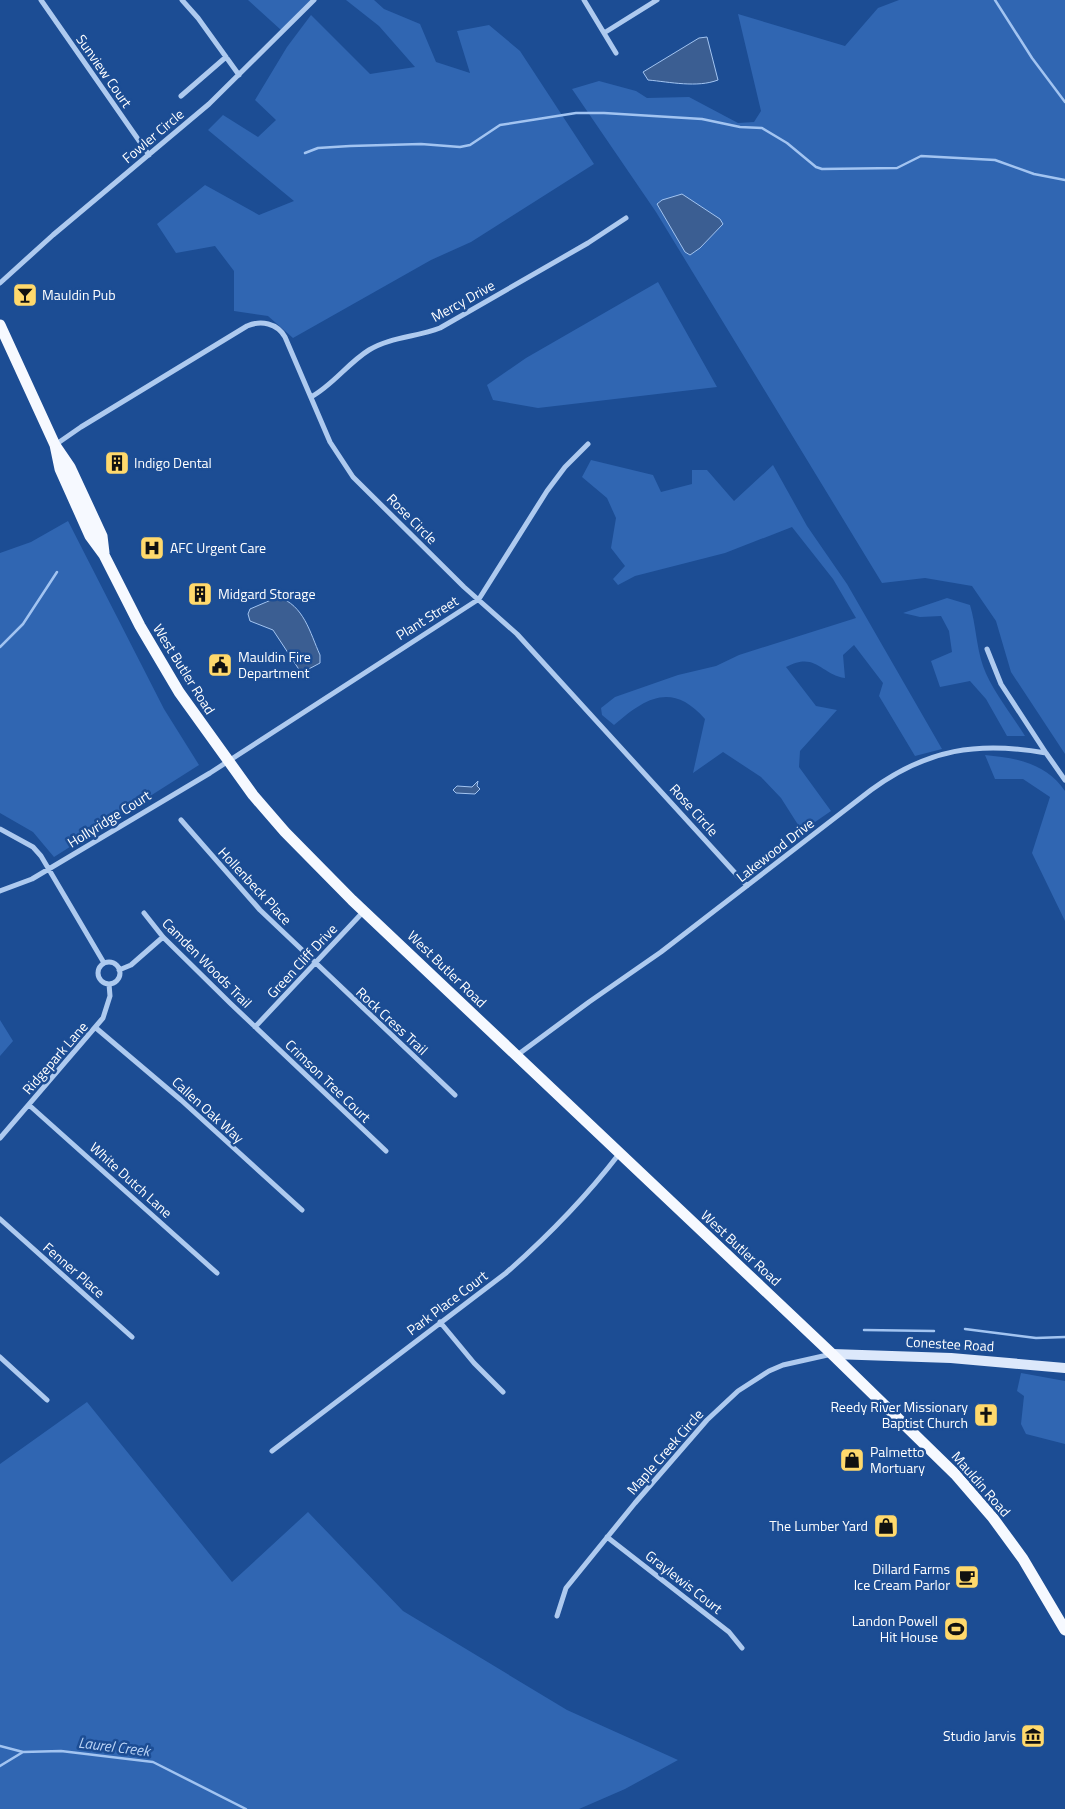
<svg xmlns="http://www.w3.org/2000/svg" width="1065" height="1809" font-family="'Titillium Web',sans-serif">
  <rect width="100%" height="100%" fill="#1c4d94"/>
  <path fill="#3066b2" d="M 248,0 L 313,0 L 281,30 Z
    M 346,0 L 374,0 L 384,9 L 420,24 L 436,62 L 470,73 L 457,31 L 489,25 L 520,51 L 594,164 L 471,242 L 431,260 L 293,338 L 268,316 L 234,311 L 234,271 L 215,246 L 176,253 L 157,224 L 205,185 L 259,215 L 294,201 L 208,130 L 223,115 L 258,137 L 276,120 L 255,100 L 287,47 L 311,15 L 370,74 L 415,67 L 379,26 Z
    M 899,0 L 1065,0 L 1065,754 L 1011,672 L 996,621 L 972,586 L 925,578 L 882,583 L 656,212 L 572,89 L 599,81 L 636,91 L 647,98 L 689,97 L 738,123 L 754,122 L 761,111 L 738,14 L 845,46 L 878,8 Z
    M 658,282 L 717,387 L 538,408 L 493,400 L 487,385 L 526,358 Z
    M 591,460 L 653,475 L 661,492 L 692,484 L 692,470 L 707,470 L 734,501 L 773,465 L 807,526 L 847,584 L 942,749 L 915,756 L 879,696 L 883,683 L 854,645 L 843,655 L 845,678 C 820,674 816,651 786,667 L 816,706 L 837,710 L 800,751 L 799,767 L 831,811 L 802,831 L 781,798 L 761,777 L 723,752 L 693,773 L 705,719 C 672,681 645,698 614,725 L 602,715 L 601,708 L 615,697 L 678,675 L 716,666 L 739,655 L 856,618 L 833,579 L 792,527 L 725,553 L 635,576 L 618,585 L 613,579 L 625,566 L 611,548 L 616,518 L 607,498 L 582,477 Z
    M 68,521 L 164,709 L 199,765 L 54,857 L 33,832 L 0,813 L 0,553 L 31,542 Z
    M 947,598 L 970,605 C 976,625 976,645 983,666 C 991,689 1012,715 1025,736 L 1007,736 L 986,699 L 970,681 L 940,687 L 931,661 L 952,652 L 949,631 L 941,616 L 920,617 L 903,613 Z
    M 985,755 C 1016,758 1046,763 1065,791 L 1065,921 L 1032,853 L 1050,797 L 1023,779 L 995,779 Z
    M 0,1020 L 13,1041 L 0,1056 Z
    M 1021,1373 L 1065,1381 L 1065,1444 L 1026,1434 L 1021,1424 L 1024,1396 L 1017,1391 Z
    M 87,1402 L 232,1582 L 308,1512 L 403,1611 L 567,1710 L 678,1760 L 625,1789 L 579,1809 L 0,1809 L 0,1464 Z"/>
  <path fill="#3b5e92" stroke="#a2c4f1" d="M 707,37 L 718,80 C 697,88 670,82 648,80 L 643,72 L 699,38 Z
    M 682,194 L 720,219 L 723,224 L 700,248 L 690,255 L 685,252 L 657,204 L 662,200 Z
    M 278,597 C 304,605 310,633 320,655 L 320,663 L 305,671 L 300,671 L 273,630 L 250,621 L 248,614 L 250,609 Z
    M 478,781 L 477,786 L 480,789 L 475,794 L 456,793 L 453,790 L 457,786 L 472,787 Z"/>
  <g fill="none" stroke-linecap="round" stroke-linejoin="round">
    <path stroke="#a2c4f1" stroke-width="2.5" d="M 995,0 L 1032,58 L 1065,102
      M 305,153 L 318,148 L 350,146 L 421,144 L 460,147 L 470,145 L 500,125 L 576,113 L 604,113 L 702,119 L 740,127 L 762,128 L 787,143 L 816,167 L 822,169 L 897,168 L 921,156 L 995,160 L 1034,174 L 1065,180
      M 0,647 L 23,624 L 57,572
      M 965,1329 L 1036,1338 L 1065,1337
      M 864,1330 L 934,1331
      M 0,1746 L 23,1752 L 61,1751 L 153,1762 L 246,1809
      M 0,1766 L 23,1752"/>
    <path stroke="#aecaef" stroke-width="5" d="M 41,0 L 149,155
      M 182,0 L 198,18 L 239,75
      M 584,0 L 616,53
      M 604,33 L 657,0
      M 181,96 L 226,57
      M 0,283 L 53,235 L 209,104 L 314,0
      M 311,397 C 333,385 348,363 369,350 C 390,337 417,337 440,328 L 588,243 L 626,218
      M 55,445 L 81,427 L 247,326 C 261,320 277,323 285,337 L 330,442 L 353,477 L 464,587 L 517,634 L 747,886
      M 987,649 L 1001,684 L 1046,753
      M 181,820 L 260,910 L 455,1095
      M 0,829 L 33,847 L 41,856 L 104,963
      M 0,891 L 32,879 L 210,773 L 479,599 L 547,491 L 565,467 L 588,444
      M 144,913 L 163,937 L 230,1003 L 386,1151
      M98 973a11 11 0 1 1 22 0a11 11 0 1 1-22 0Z
      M 119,970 L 131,965 L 163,937
      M 255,1027 L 364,911
      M 96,1028 L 181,1100 L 302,1210
      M 516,1056 L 589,1002 L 661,952 L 871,790 C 927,749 978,741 1046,753 L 1065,780
      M 29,1105 L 217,1273
      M 0,1138 L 103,1018 L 110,996 L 109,984
      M 0,1219 L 132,1337
      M 440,1322 L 474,1363 L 503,1392
      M 0,1357 L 47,1400
      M 272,1451 L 506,1273 C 547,1237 586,1197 619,1154
      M 607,1537 L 729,1632 L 742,1648
      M 557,1616 L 566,1588 L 635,1503 L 707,1420 L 738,1391 L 769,1371 L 783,1365 L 832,1354"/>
    <path stroke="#dce8fb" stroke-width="10" d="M 832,1354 L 951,1358 L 1065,1368"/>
    <path stroke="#f6f9ff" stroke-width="11" d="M 0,325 L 55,445 L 70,467 L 102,536 L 104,553
      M 55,445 L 60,469 L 90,536 L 104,555 L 140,626 L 179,692 L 253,795 L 285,832 L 352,900 L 832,1354 L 955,1474 L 993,1518 L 1023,1559 L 1065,1630"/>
  </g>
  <defs>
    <symbol id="bar-square" viewBox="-11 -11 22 22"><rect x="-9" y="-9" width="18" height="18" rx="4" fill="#ffd96c" stroke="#1c4d94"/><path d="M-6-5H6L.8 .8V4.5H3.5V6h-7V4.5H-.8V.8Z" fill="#111"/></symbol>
    <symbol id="building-square" viewBox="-11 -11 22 22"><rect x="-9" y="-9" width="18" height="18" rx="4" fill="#ffd96c" stroke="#1c4d94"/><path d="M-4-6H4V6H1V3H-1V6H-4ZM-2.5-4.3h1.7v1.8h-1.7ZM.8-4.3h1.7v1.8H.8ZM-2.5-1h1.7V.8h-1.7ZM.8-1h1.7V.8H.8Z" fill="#111"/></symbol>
    <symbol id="hospital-square" viewBox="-11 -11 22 22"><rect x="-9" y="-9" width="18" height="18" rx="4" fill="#ffd96c" stroke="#1c4d94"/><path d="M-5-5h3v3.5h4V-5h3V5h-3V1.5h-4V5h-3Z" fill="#111"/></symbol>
    <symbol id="civic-square" viewBox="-11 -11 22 22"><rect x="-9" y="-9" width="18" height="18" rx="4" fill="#ffd96c" stroke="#1c4d94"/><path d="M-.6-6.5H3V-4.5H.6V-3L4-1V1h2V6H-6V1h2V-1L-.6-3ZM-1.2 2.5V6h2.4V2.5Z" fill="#111"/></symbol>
    <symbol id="church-square" viewBox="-11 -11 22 22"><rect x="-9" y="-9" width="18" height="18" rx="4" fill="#ffd96c" stroke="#1c4d94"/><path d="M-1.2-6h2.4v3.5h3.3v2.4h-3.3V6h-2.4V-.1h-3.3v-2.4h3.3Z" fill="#111"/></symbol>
    <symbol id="shop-square" viewBox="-11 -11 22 22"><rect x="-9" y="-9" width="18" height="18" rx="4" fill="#ffd96c" stroke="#1c4d94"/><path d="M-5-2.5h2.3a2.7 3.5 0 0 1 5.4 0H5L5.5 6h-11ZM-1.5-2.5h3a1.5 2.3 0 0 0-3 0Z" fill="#111"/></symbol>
    <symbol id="cafe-square" viewBox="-11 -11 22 22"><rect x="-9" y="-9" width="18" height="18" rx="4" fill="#ffd96c" stroke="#1c4d94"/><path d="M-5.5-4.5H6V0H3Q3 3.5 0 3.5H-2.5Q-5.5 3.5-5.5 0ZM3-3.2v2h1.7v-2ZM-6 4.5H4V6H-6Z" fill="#111"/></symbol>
    <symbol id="stadium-square" viewBox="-11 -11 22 22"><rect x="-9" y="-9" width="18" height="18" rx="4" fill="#ffd96c" stroke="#1c4d94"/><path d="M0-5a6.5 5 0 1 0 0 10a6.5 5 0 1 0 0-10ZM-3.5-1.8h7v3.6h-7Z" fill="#111"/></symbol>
    <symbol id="museum-square" viewBox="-11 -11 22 22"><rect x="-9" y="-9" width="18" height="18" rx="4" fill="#ffd96c" stroke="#1c4d94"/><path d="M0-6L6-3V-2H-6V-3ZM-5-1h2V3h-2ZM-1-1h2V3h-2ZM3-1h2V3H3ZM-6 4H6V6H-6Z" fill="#111"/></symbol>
  </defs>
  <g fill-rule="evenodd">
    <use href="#bar-square" x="11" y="281" width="28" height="28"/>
    <use href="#building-square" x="103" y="449" width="28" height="28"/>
    <use href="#hospital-square" x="138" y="534" width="28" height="28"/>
    <use href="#building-square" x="186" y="580" width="28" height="28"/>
    <use href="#civic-square" x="206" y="651" width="28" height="28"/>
    <use href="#church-square" x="972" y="1401" width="28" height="28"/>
    <use href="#shop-square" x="838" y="1446" width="28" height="28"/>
    <use href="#shop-square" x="872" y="1512" width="28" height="28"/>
    <use href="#cafe-square" x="953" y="1563" width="28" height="28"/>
    <use href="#stadium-square" x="942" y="1615" width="28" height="28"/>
    <use href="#museum-square" x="1019" y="1722" width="28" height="28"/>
  </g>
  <g text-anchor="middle" stroke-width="5" stroke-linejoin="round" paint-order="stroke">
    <g font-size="14" fill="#fff" stroke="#1c4d94">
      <text transform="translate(104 71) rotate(55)" y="5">Sunview Court</text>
      <text transform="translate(153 136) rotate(-40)" y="5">Fowler Circle</text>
      <text transform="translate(463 301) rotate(-29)" y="5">Mercy Drive</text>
      <text transform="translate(412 519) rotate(45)" y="5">Rose Circle</text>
      <text transform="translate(427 618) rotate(-32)" y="5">Plant Street</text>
      <text transform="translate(184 669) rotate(58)" y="5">West Butler Road</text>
      <text transform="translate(694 810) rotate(48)" y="5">Rose Circle</text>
      <text transform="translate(109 819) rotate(-32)" y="5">Hollyridge Court</text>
      <text transform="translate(775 850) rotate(-38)" y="5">Lakewood Drive</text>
      <text transform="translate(255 886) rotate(47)" y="5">Hollenbeck Place</text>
      <text transform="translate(302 961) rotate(-47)" y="5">Green Cliff Drive</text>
      <text transform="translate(207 963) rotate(45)" y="5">Camden Woods Trail</text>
      <text transform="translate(447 969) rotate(44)" y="5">West Butler Road</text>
      <text transform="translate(392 1021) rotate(43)" y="5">Rock Cress Trail</text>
      <text transform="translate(55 1058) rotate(-49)" y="5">Ridgepark Lane</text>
      <text transform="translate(328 1081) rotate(44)" y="5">Crimson Tree Court</text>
      <text transform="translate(208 1110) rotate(42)" y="5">Callen Oak Way</text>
      <text transform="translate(131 1180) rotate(42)" y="5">White Dutch Lane</text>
      <text transform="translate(741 1248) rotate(43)" y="5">West Butler Road</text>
      <text transform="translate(74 1270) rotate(41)" y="5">Fenner Place</text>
      <text transform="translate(447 1303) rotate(-37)" y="5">Park Place Court</text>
      <text transform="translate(950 1344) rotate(3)" y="5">Conestee Road</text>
      <text transform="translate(665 1452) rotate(-49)" y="5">Maple Creek Circle</text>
      <text transform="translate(981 1484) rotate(49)" y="5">Mauldin Road</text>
      <text transform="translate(684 1582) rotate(38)" y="5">Graylewis Court</text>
    </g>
    <g font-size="14" fill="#fff" stroke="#1c4d94" text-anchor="start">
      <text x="42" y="300">Mauldin Pub</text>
      <text x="134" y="468">Indigo Dental</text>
      <text x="170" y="553">AFC Urgent Care</text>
      <text x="218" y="599">Midgard Storage</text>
      <text x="238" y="662">Mauldin Fire<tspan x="238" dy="16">Department</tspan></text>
      <text x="968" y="1412" text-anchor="end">Reedy River Missionary<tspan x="968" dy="16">Baptist Church</tspan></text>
      <text x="870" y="1457">Palmetto<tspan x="870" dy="16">Mortuary</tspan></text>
      <text x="868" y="1531" text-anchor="end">The Lumber Yard</text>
      <text x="950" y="1574" text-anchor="end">Dillard Farms<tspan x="950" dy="16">Ice Cream Parlor</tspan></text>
      <text x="938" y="1626" text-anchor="end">Landon Powell<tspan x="938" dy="16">Hit House</tspan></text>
      <text x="1016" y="1741" text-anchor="end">Studio Jarvis</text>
    </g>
    <g font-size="15" font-style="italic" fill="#bbd4f6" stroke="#1c4d94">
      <text transform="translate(114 1747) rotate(7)" y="5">Laurel Creek</text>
    </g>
  </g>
</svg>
